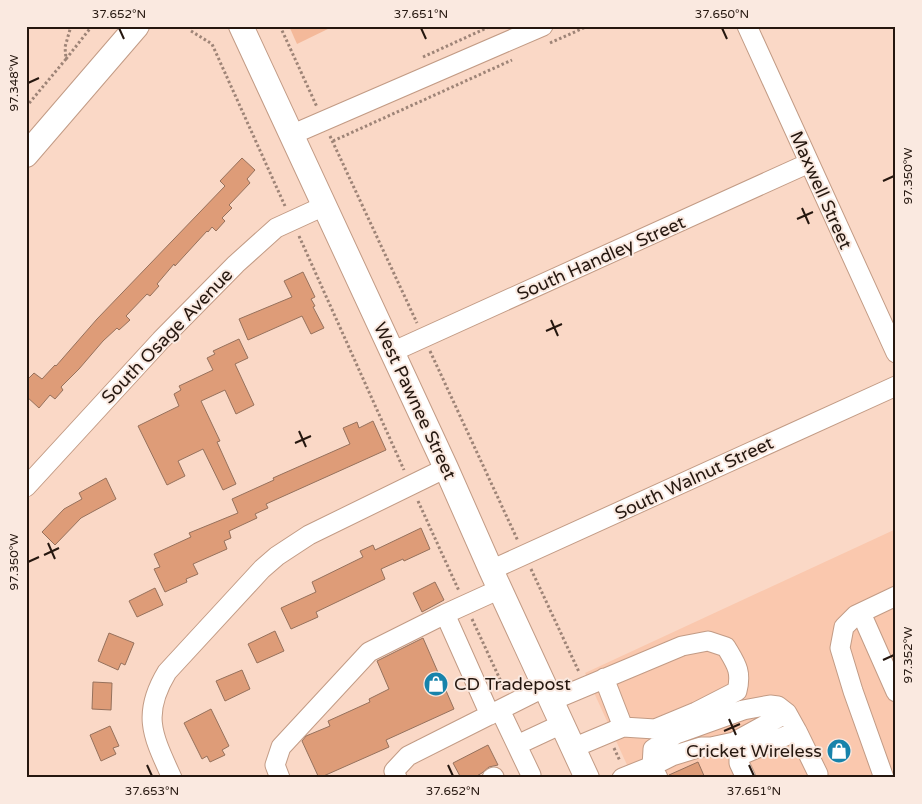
<svg xmlns="http://www.w3.org/2000/svg" width="922" height="804" font-family="'Varela Round',sans-serif">
  <rect width="100%" height="100%" fill="#fad8c6"/>
  <path fill="#fac8ae" d="M 896,529 L 896,768 L 872,778 L 633,778 L 585,673 Z"/>
  <path fill="#f4b99a" d="M 289,26 L 334,26 L 297,44 Z"/>
  <path fill="#de9c78" stroke="#96715c" d="M 242,158 L 255,170 L 247,179 L 250,183 L 229,205 L 232,208 L 222,218 L 225,221 L 216,231 L 212,227 L 208,232 L 207,231 L 175,266 L 174,264 L 157,284 L 159,286 L 150,296 L 147,294 L 126,316 L 130,320 L 119,330 L 117,328 L 103,341 L 79,369 L 61,387 L 63,390 L 55,399 L 50,395 L 39,408 L 26,396 L 26,381 L 34,373 L 42,379 L 55,365 L 56,366 L 97,319 L 225,186 L 220,181 Z
    M 303,272 L 315,297 L 311,299 L 315,306 L 313,307 L 324,328 L 311,334 L 302,316 L 248,340 L 239,319 L 292,297 L 284,281 Z
    M 239,339 L 248,358 L 235,364 L 254,405 L 236,414 L 225,390 L 201,401 L 220,441 L 217,442 L 236,484 L 223,490 L 203,449 L 178,461 L 185,476 L 167,485 L 138,426 L 179,406 L 174,394 L 181,390 L 179,386 L 213,370 L 207,358 L 215,354 L 213,351 Z
    M 373,421 L 386,450 L 266,504 L 268,508 L 255,514 L 257,518 L 229,531 L 231,538 L 224,541 L 227,549 L 193,564 L 198,574 L 186,579 L 187,582 L 165,592 L 154,569 L 160,567 L 154,554 L 191,537 L 189,533 L 238,513 L 232,499 L 274,480 L 273,478 L 350,444 L 343,428 L 357,422 L 359,428 Z
    M 106,478 L 116,499 L 81,518 L 55,545 L 42,532 L 64,509 L 82,499 L 79,493 Z
    M 421,528 L 430,549 L 404,561 L 403,559 L 381,569 L 385,579 L 316,612 L 318,617 L 291,629 L 281,608 L 316,592 L 312,582 L 363,557 L 360,551 L 373,545 L 375,550 Z
    M 435,582 L 444,600 L 422,612 L 413,593 Z
    M 155,588 L 163,605 L 137,617 L 129,601 Z
    M 275,631 L 284,651 L 257,663 L 248,644 Z
    M 109,633 L 134,643 L 125,665 L 121,663 L 118,670 L 98,661 Z
    M 423,638 L 454,709 L 386,740 L 389,747 L 319,778 L 302,741 L 306,736 L 330,726 L 328,721 L 370,702 L 369,699 L 389,689 L 377,661 Z
    M 242,670 L 250,689 L 225,701 L 216,681 Z
    M 93,682 L 112,683 L 111,710 L 92,709 Z
    M 211,709 L 229,746 L 222,750 L 225,755 L 210,762 L 207,756 L 202,759 L 184,723 Z
    M 110,726 L 119,746 L 113,748 L 116,754 L 101,761 L 90,735 Z
    M 488,745 L 498,765 L 489,767 L 482,773 L 473,778 L 461,778 L 453,763 Z
    M 698,762 L 705,778 L 669,778 L 669,775 Z"/>
  <g fill="none" stroke-linecap="round" stroke-linejoin="round">
    <defs>
      <path id="minor" d="M 747,26 L 896,353
        M 291,135 L 543,26
        M 392,352 L 809,163
        M 26,487 L 161,340 L 236,264 L 276,228 L 324,206
        M 491,570 L 896,386
        M 861,613 L 896,692
        M 445,614 L 490,715
        M 604,678 L 623,727
        M 551,701 L 682,646 L 708,641 L 726,647 C 736,664 742,671 737,691 L 696,712 L 655,729 L 623,727 L 573,748
        M 500,710 L 531,775
        M 517,745 L 562,724
        M 172,778 C 153,736 141,715 167,672 L 262,569 L 277,556 L 309,535 L 446,468
        M 280,778 L 275,765 L 281,747 L 369,652 L 445,614 L 500,589
        M 397,778 L 394,771 L 408,756 L 545,687
        M 492,778 L 494,777
        M 622,778 L 652,766 L 672,756 L 701,747 L 711,747 L 734,742 L 787,713
        M 658,778 L 652,766 L 653,749 L 676,734 L 743,710 L 770,705 L 778,706 L 787,713 L 797,731
        M 746,778 L 739,763 L 739,756 L 797,731 L 818,774
        M 884,778 L 853,691 L 840,648 L 844,627 L 856,615 L 896,596"/>
      <path id="major" d="M 241,26 L 446,468 L 491,570 L 587,778
        M 26,155 L 137,26"/>
    </defs>
    <use href="#minor" stroke="#c29b85" stroke-width="21"/>
    <use href="#major" stroke="#c29b85" stroke-width="26"/>
    <path stroke="#9e8477" stroke-width="3" stroke-dasharray="2.5 2.5" stroke-linecap="butt" d="M 280,26 L 317,107
      M 191,31 L 212,44 L 285,206
      M 550,43 L 588,26
      M 423,57 L 491,26
      M 66,59 L 92,26
      M 26,107 L 66,59 L 65,47 L 71,26
      M 330,136 L 417,323
      M 333,141 L 512,60
      M 299,236 L 404,470
      M 430,351 L 518,541
      M 418,501 L 459,591
      M 531,569 L 579,672
      M 472,619 L 504,688
      M 614,748 L 620,761"/>
    <use href="#minor" stroke="#fff" stroke-width="19"/>
    <use href="#major" stroke="#fff" stroke-width="24"/>
  </g>
  <path fill="none" stroke="#25170f" stroke-width="2" d="M 119,28 L 124,39M 421,28 L 426,39M 722,28 L 727,39M 28,83 L 39,78M 883,181 L 894,176M 802,208 L 809,224M 797,219 L 813,212M 551,320 L 558,336M 546,331 L 562,324M 299,431 L 306,447M 295,443 L 311,436M 48,543 L 55,559M 44,555 L 59,548M 28,562 L 39,557M 883,660 L 894,655M 729,719 L 736,735M 724,731 L 740,724M 147,765 L 152,776M 448,765 L 453,776M 749,765 L 754,776"/>
  <defs>
    <symbol id="shop-disc" viewBox="-11 -11 22 22"><circle r="9.5" fill="#1783ab" stroke="#fae9e0"/><path d="M-5-2.5h2.3a2.7 3.5 0 0 1 5.4 0H5L5.5 6h-11ZM-1.5-2.5h3a1.5 2.3 0 0 0-3 0Z" fill="#fff"/></symbol>
  </defs>
  <g fill-rule="evenodd">
    <use href="#shop-disc" x="422" y="670" width="28" height="28"/>
    <use href="#shop-disc" x="825" y="737" width="28" height="28"/>
  </g>
  <g text-anchor="middle" stroke-width="4" stroke-linejoin="round" paint-order="stroke">
    <g font-size="18" fill="#25170f" stroke="#fae9e0">
      <text transform="translate(821 190) rotate(66)" y="6">Maxwell Street</text>
      <text transform="translate(601 258) rotate(-24)" y="6">South Handley Street</text>
      <text transform="translate(167 336) rotate(-46)" y="6">South Osage Avenue</text>
      <text transform="translate(415 401) rotate(65)" y="6">West Pawnee Street</text>
      <text transform="translate(694 478) rotate(-25)" y="6">South Walnut Street</text>
    </g>
    <g font-size="18" fill="#25170f" stroke="#fae9e0" text-anchor="start">
      <text x="454" y="690">CD Tradepost</text>
      <text x="822" y="757" text-anchor="end">Cricket Wireless</text>
    </g>
  </g>
  <rect width="922" height="804" fill="none" stroke="#fae9e0" stroke-width="55"/>
  <rect x="28" y="28" width="866" height="748" fill="none" stroke="#25170f" stroke-width="2"/>
  <g font-size="12" text-anchor="middle" fill="#25170f">
    <text x="119" y="18">37.652°N</text>
    <text x="421" y="18">37.651°N</text>
    <text x="722" y="18">37.650°N</text>
    <text transform="translate(14 83) rotate(-90)" y="4">97.348°W</text>
    <text transform="translate(908 176) rotate(-90)" y="4">97.350°W</text>
    <text transform="translate(14 562) rotate(-90)" y="4">97.350°W</text>
    <text transform="translate(908 655) rotate(-90)" y="4">97.352°W</text>
    <text x="152" y="795">37.653°N</text>
    <text x="453" y="795">37.652°N</text>
    <text x="754" y="795">37.651°N</text>
  </g>
</svg>
